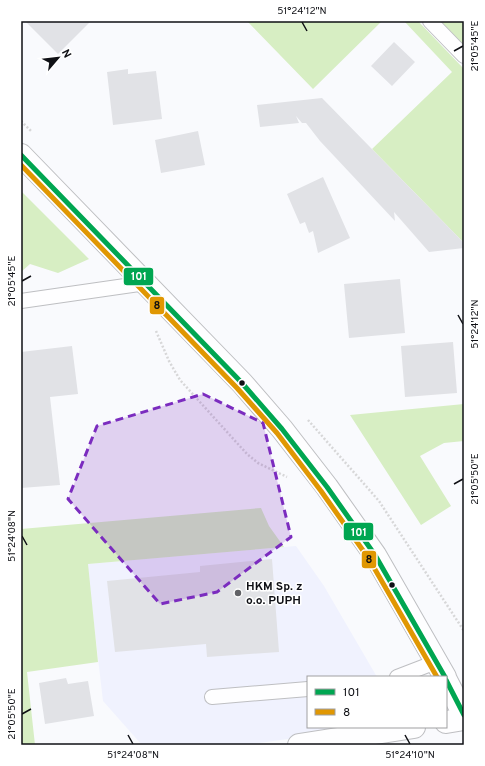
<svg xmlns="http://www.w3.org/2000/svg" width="485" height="766" font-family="Overpass,sans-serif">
  <rect width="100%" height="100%" fill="#f9fafd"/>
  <path fill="#f0f2fe" d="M 296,546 L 324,586 L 377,677 L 308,677 L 308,727 L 372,727 L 245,745 L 142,745 L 103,701 L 87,564 Z"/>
  <path fill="#d7eec3" d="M 247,21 L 382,21 L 313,89 Z
    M 404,21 L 418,21 L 464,69 L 464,243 L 372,149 L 452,72 Z
    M 437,21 L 464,21 L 464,48 Z
    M 21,191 L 89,259 L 58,273 L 30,264 L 21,272 Z
    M 464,404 L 464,441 L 444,443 L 420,456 L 451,506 L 421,525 L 350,415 Z
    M 261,508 L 269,526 L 284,547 L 88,564 L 98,662 L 27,672 L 35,745 L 21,745 L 21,529 Z"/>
  <path fill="#e1e2e6" d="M 25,21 L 91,21 L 58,54 Z
    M 394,42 L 415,62 L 392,86 L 371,66 Z
    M 128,69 L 128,74 L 156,71 L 162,119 L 113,125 L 107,72 Z
    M 322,98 L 464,243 L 464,248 L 429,252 L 394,212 L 395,221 L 320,141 L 306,123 L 302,123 L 296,116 L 299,123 L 260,127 L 257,105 Z
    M 198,131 L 205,165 L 161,173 L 155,140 Z
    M 323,177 L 350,238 L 318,253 L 313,231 L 309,233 L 305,222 L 300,224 L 287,194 Z
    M 400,279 L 405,333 L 349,338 L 344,284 Z
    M 453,342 L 457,393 L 405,397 L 401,346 Z
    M 72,346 L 78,394 L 50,397 L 60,485 L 21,488 L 21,352 Z
    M 272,559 L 279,652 L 207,657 L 206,644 L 115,652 L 107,581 L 200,572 L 200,566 Z
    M 66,678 L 68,684 L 88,681 L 94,716 L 45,724 L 39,683 Z"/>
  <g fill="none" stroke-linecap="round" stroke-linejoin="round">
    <defs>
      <path id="lane" d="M 430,21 L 464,56
        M 21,301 L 146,283
        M 397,677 L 436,662
        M 212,697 L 308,689"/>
      <path id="street" d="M 446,722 L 464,719
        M 299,745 L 414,727"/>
      <path id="secondary" d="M 21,155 L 242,383 L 282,429 L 327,487 L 375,555 L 445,677
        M 446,680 L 464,715"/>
    </defs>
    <use href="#lane" stroke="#bebfc2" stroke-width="16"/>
    <use href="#street" stroke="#bebfc2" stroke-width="24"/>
    <use href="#secondary" stroke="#bebfc2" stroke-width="24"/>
    <path stroke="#d7d7d8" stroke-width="2.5" stroke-dasharray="2 2" stroke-linecap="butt" d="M 21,121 L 32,132
      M 156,331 L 169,361 L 180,380 L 247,454 L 258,463 L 287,477
      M 308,420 L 379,501 L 464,631"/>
    <use href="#lane" stroke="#fefeff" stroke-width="14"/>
    <use href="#street" stroke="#fefeff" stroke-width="22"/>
    <use href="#secondary" stroke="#fefeff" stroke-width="22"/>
    <defs>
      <path id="bus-1" d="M 21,155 L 242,383 L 282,429 L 327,487 L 375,555 L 445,677
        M 446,680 L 464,715"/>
      <path id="bus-2" d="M 21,165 L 237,388 L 277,433 L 321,491 L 369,559 L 437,677"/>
    </defs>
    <use href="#bus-1" stroke="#fff" stroke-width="8"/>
    <use href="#bus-2" stroke="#fff" stroke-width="8"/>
    <use href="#bus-1" stroke="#00a651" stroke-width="5"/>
    <use href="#bus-2" stroke="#e09702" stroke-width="5"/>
  </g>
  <path fill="#7b2cbf" fill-opacity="0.2" stroke="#7b2cbf" stroke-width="3" stroke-dasharray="8 5" stroke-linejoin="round" d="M 203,394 L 263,423 L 291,537 L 217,592 L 160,604 L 68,499 L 97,426 Z"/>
  <path fill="none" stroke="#0f1015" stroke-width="1.5" d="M 302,22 L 307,31M 454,51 L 463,46M 22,281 L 31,276M 458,315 L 463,324M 454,484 L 463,479M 22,536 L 27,545M 22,714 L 31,709M 128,735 L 133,744M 405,735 L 410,744"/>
  <g fill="#0f1015" stroke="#fff" stroke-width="1.5">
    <circle cx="242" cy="383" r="3.5"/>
    <circle cx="392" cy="585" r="3.5"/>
  </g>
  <circle fill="#616266" stroke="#fff" stroke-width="1.5" cx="238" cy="593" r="4"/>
  <g text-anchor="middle" stroke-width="3" stroke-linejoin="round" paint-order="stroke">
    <g font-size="12" font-weight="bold" fill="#0f1015" stroke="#fff" text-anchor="start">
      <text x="246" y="590">HKM Sp. z<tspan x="246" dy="14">o.o. PUPH</tspan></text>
    </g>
  </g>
  <g stroke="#fff" stroke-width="1.5">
    <rect x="123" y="267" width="31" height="19" rx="4" fill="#00a651"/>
    <rect x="149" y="296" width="16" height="19" rx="4" fill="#e09702"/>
    <rect x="343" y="522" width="31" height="19" rx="4" fill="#00a651"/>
    <rect x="361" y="550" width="16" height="19" rx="4" fill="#e09702"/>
  </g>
  <g font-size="11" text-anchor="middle" font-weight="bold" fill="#fff">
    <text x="139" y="280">101</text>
    <text x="359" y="536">101</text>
  </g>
  <g font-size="11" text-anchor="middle" font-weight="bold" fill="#111">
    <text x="157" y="309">8</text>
    <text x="369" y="563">8</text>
  </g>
  <rect width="485" height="766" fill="none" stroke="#ffffff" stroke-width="44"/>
  <rect x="307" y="676" width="140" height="52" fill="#ffffff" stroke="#9f9fa1"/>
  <rect x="315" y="689" width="20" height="6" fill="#00a651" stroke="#9f9fa1"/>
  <text x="343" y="696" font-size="12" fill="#0f1015">101</text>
  <rect x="315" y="709" width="20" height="6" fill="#e09702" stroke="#9f9fa1"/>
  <text x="343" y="716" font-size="12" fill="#0f1015">8</text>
  <g transform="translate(58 58) rotate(62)" stroke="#ffffff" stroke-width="3" paint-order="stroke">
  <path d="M0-3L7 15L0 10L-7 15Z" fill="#0f1015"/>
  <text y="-6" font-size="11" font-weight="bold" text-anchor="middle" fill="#0f1015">N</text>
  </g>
  <rect x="22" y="22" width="441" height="722" fill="none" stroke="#0f1015" stroke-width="1.5"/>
  <g font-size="10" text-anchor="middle" fill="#0f1015">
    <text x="302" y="14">51°24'12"N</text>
    <text transform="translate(474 46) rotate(-90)" y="4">21°05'45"E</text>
    <text transform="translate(11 281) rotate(-90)" y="4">21°05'45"E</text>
    <text transform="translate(474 324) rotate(-90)" y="4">51°24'12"N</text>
    <text transform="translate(474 479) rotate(-90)" y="4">21°05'50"E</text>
    <text transform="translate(11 536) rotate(-90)" y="4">51°24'08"N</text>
    <text transform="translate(11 714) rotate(-90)" y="4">21°05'50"E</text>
    <text x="133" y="758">51°24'08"N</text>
    <text x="410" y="758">51°24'10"N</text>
  </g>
</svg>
